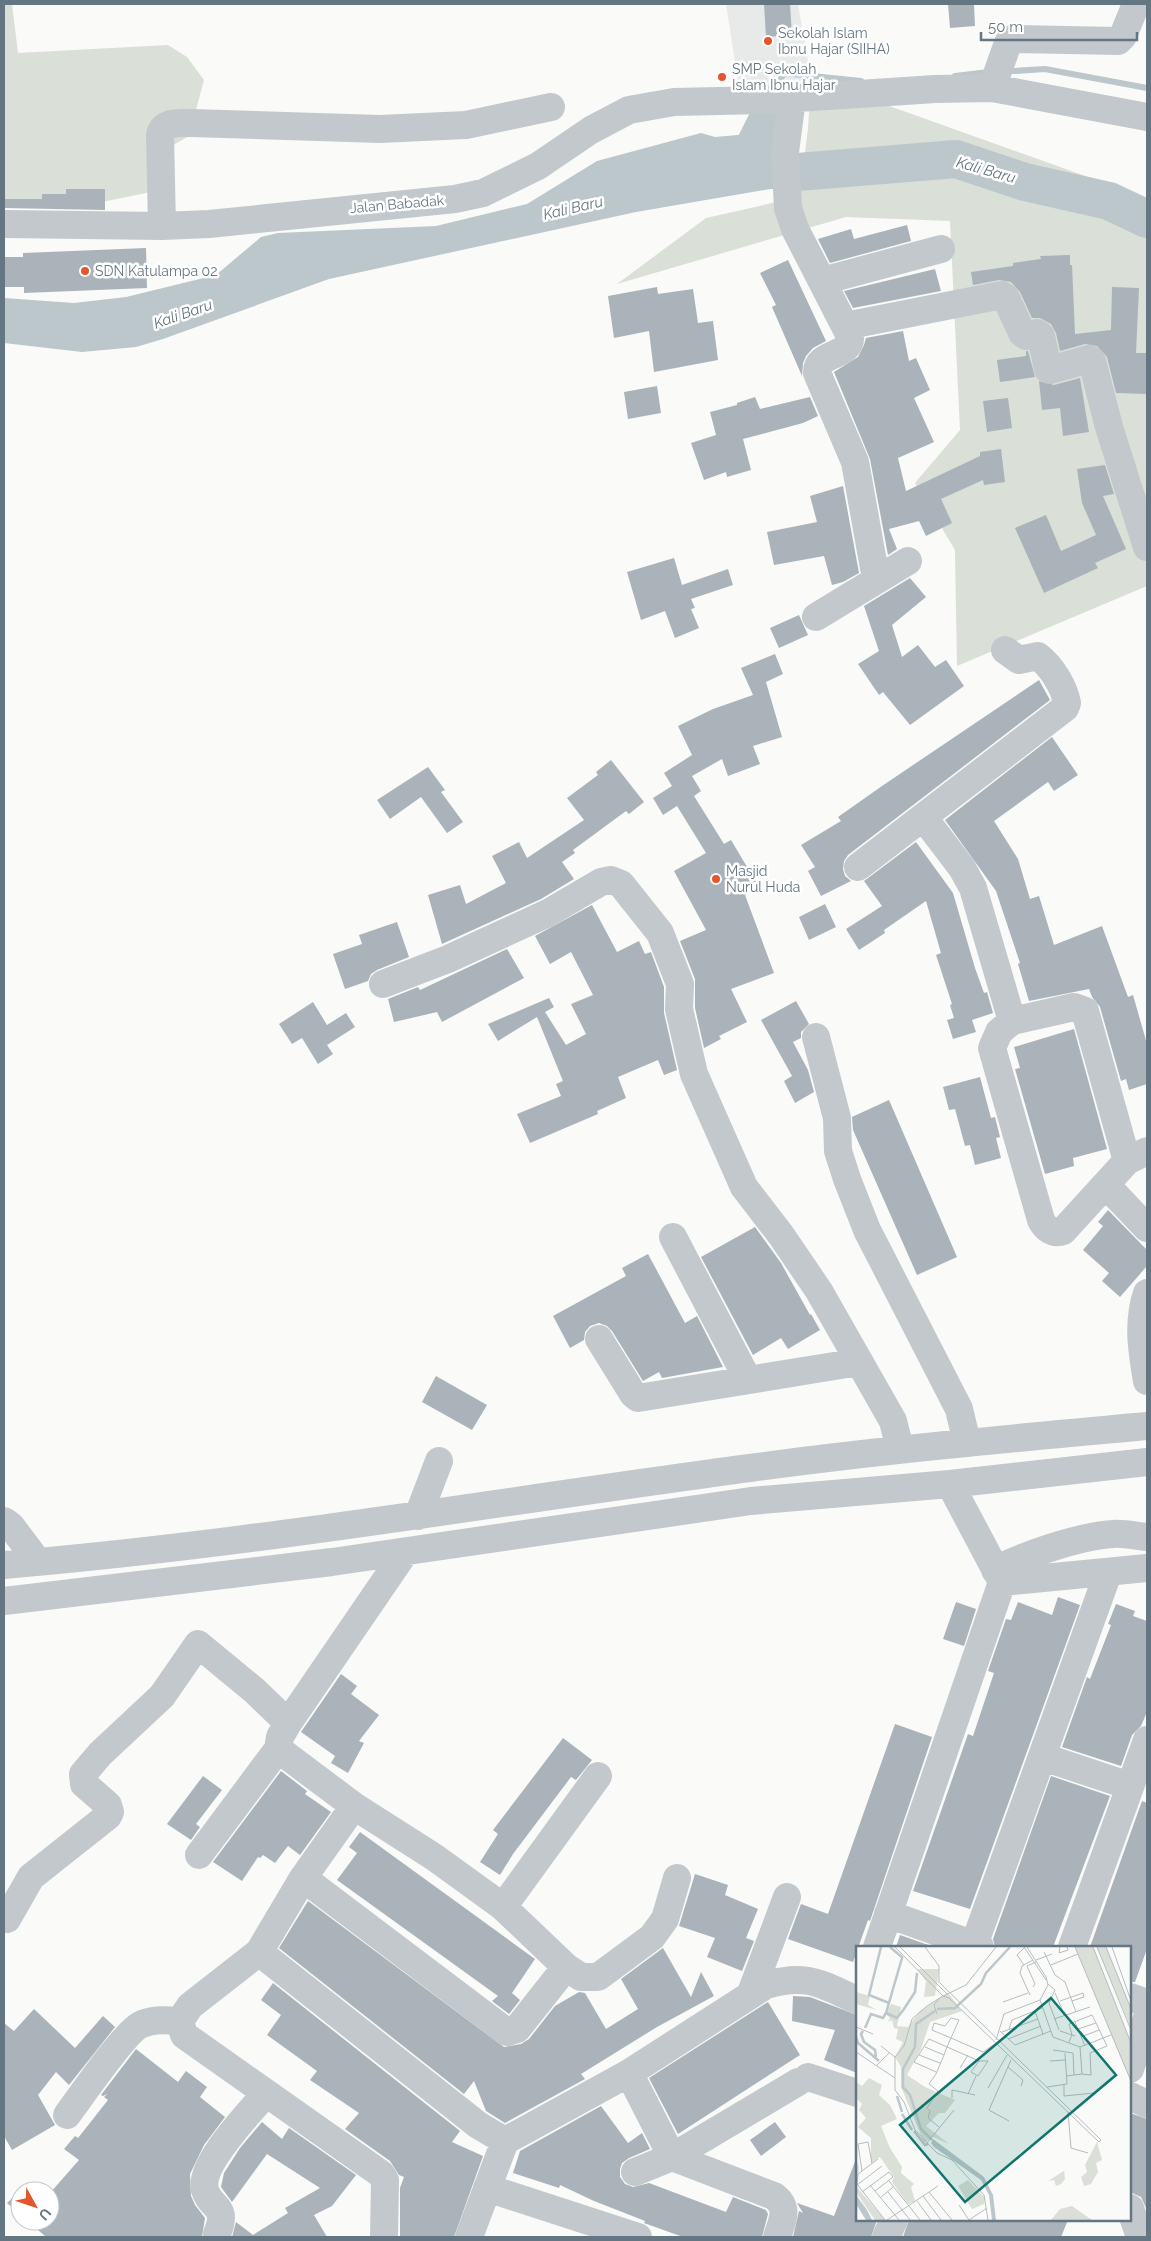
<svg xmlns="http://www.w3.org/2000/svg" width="1151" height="2241" font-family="Raleway,sans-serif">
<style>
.built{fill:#e8e9e9}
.green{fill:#dadfd7}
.water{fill:#bbc7cb}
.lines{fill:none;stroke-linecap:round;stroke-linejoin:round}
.stream{stroke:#bbc7cb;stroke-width:6}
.river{stroke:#bbc7cb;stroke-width:38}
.building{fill:#aab3b9}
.minor{stroke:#c3c8cc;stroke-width:28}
.poi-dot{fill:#e4572e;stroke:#fff;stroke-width:2}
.labels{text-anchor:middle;stroke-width:5;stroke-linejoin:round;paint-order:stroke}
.poi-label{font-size:14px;fill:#657683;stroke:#fff;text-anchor:start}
.street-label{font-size:14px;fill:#657683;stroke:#fff}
.water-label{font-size:15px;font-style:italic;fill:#60757c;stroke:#fff}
.inset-river{fill:none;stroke:#bbc7cb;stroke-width:2.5}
.inset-road{fill:none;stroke:#b5bdc2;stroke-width:1}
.view{fill:#0f766e;fill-opacity:0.15;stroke:#0f766e;stroke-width:2.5}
.inset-edge{fill:none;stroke:#657683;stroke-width:2.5}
</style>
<rect width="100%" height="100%" fill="#fafaf8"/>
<path class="built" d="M726,4h72l13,74 -71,16z"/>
<path class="green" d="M4,4h8l6,49 150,-8 19,12 17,23 -15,56 -19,11 -9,43 -69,14 -88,-5z
M811,78l336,120v388l-190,80 -2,-116 -40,-67 45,-53 -10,-209 -104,-4 -229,67 89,-66 93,-21 9,-68z"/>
<path class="water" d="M701,133l14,4 45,-4 20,19 2,35 -146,25 -307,67 -166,60 -27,8 -54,5 -78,-9v-45l70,5 52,-6 90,-22 45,-38 17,-4 158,-7 91,-22 70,-43z"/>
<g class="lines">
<path class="stream" d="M1014,71l31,-2 102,19
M955,76l34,-4
M777,92l6,-19 78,8"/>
<path class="river" d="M744,167l25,-50
M748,168l50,4 158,-13 69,23 84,19 38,18"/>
</g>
<path class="building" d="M764,4h26l2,31 -26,2z
M948,4h26l1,22 -25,2z
M66,189h39v21l-101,-2v-9h38v-5h24z
M907,225l4,16 -81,22 -12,-24 33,-10 3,10z
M146,248l1,40 -123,5v-6h-20v-30h19v-4z
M1070,255v10h2l3,69 36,-4 1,-43 27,1 -3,65h11v41l-31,-1 -9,-36 -10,-11 -12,-2 -25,7 -4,-18 -5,-9 -11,-6h-8l-12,-26 -9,-10 -12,-2 -26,5 -2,-13 42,-6v-3l28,-4 -1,-3z
M788,260l38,81 -13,7 -7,8 -3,7 -1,13 -30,-69 4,-2 -16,-32z
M935,269l6,22 -88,17 -9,-17z
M657,287l1,7 35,-5 5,34 15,-2 5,39 -64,12 -5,-41 -35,7 -6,-42z
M903,331l6,30 7,-3 14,32 -16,8 20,44 -36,16 8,33 74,-35v-4l21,-3 4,33 -21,3 -1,-5 -42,19 11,24 -26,13 -7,-15 -30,8 8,20 -9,6 -18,-96 -36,-87 24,-15 6,-12 2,-7z
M1026,351h2l7,26 -35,5 -3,-22 29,-4z
M1080,378l9,54 -26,4 -3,-28 -18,2 -3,-29 15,4z
M657,386l4,27 -33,6 -4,-27z
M755,397l5,12 50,-12 8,19 -15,7 -60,16 8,31 -24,7 -1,-5 -22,8 -13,-37 25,-8 -6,-23 27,-7v-2z
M1008,398l4,30 -25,4 -4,-31z
M1105,465l9,29 -11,2 23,53 -31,14 3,5 -54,25 -29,-65 31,-13 15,36 35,-16 -14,-32 -5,-34z
M843,486l16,87 -16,9 -11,3 -8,-29 -50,9 -7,-33 50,-10 -7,-26z
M674,558l8,27 46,-16 5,16 -42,14 4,9 -4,1 8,19 -24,10 -10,-27 -24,9 -14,-48z
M910,578l16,19 -34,28 10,32 16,-12 17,22 11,-7 18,26 -54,39 -27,-33 -4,3 -21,-31 21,-13 -15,-45z
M799,615l9,20 -29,13 -9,-20z
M775,654l8,20 -17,8 16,55 -29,9 7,18 -32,12 -6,-17 -30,17 9,15 -7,5 30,48 7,-4 28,47 -14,8 29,78 -43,16 16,33 -28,14 2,3 -17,9 -9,-40v-29l-15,-38 26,-11 -32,-59 32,-18 -29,-47 -14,9 -10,-17 19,-12 -8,-13 28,-18 -14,-29 35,-17 40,-14 -12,-27z
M1039,680l11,20 -202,155 -4,6 -1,8 2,7 6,5 -30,15 -13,-25 7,-4 -14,-22 40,-24 -3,-4 44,-31z
M1052,737l26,38 -24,16 -6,-9 -54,39 24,38 12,40 9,-3 15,49 48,-19 26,71 5,-2 14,49v40l-18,6 -3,-11 -5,2 -21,-74 -8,-10 -3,-8 -60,12 -11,-37 2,-1 -24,-72 -51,-71z
M611,760l33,42 -15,12 -3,-3 -53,39 2,3 -13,9 12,17 -33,20 -99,45 -14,-49 32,-10 6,19 40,-21 -14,-27 27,-14 8,16 57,-38 -17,-22 31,-23 -2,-3z
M428,767l17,23 -4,2 22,30 -16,11 -26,-36 -31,22 -13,-19z
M916,842l37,51 22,75 9,25 3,-1 6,21 -21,7 4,12 -23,7 -6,-19 7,-2 -4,-13 2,-1 -16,-49 5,-2 -15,-52 -42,29 1,3 -26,17 -13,-21 36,-23 -18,-25z
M825,904l11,23 -27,13 -10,-23z
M592,905l25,47 22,-11 6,13 6,-2 13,35v26l13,57 -13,5 -6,-15 -40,17 8,21 -29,13 1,3 -68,29 -13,-29 44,-18 -5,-12 7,-3 -26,-64 -39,24 -10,-17 61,-26 5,9 -9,5 21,33 20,-11 -15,-30 22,-9 -22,-43 -21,12 -15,-28z
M397,922l12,35 -32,13 -6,4 -3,7 -23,8 -12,-35 29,-10 -3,-9z
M507,949l17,29 -82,44 -5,-10 -43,10 -6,-23 30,-12 2,3z
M796,1001l13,23 -8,8v6l-8,4 15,28 6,22 -19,11 -11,-22 8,-5 -31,-56z
M313,1002l14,23 19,-12 9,14 -28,18 6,9 -15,10 -16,-26 -10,6 -13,-20z
M1074,1029l33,120 -34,9 1,8 -29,8 -30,-105 5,-1 -6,-21z
M980,1077l11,41 4,-1 5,20 -4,1 5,20 -26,7 -5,-20 -5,1 -10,-37 -6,1 -6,-23z
M889,1100l68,157 -40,18 -64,-145 -1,-13z
M1108,1210l39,40v16l-27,31 -18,-16 7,-8 -26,-23 20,-24 -5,-4z
M755,1227l26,36 29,52 1,-1 9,16 -32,19 -7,-11 -28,17 -52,-98z
M648,1254l37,69 12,-7 26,51 -61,11 -3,-6 -16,9 -31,-50 -5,-5 -8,-3 -9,3 -5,6 -1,8 -14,8 -17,-32 73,-40 -4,-8z
M436,1376l51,29 -15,25 -50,-28z
M1058,1597l22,8 -110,304 -57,-18 55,-157 5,2 21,-63 -6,-2 18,-52 5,1 7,-18 34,13z
M956,1602l20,7 -12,37 -21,-7z
M1116,1604l19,7 -2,5 14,5v91l-6,14 -9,9 -11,31 -59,-19 25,-70 3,2 21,-54 -3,-1z
M341,1674l16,12 -6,8 28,21 -20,26 5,2 -16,30 -17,-10 4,-7 -34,-24z
M895,1724l37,13 -62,184 -2,-1 -15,42 -65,-23 13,-35 27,10z
M563,1738l29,22 -16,20 -5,-3 -58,77 -13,21 -20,-13 18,-28 -5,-4z
M281,1771l26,20 -2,3 26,18 -31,43 -12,-9 -13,17 -12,-8 -3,3 -2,-1 -16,24 -29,-19z
M203,1776l19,14 -26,34 4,3 -9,13 -24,-16z
M1051,1776l59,20 -57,151h-58l-2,-8z
M1142,1801l5,2v146l-12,33h-5v-35h-40z
M360,1832l175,127 -23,34 8,7 -11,14 -17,-13 6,-5 -161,-116 20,-27 -8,-6z
M695,1874l33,11 -3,10 33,14 -12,29 8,3 -12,30 -35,-14 8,-19 -36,-12z
M308,1901l196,146 17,-3 8,-5 26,-33 24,-14 6,1 21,36 32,-20 -17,-30 42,-31 28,49 10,-25 13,24 -57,31 -76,47 4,5 -80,44 -19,-12 -12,-30 -10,13 -185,-146z
M900,1935l34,12h-38z
M273,1983l187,148 -8,11 31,14 -29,81h-54v-49l4,-11 -5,-2 -9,-14 -45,-32 14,-16 -49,-33 7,-9 -50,-36 14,-20 -20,-15z
M793,1996l17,1 47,18v58l-33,-13 11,-30 -43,-9z
M768,2002l32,53 -122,79 -29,-56z
M34,2009l41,39 28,-32 12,11 -46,58 -13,-13 -18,23 17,30 -43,25 -8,-14v-113l10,8z
M136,2049l42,33 8,-11 21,16 -7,10 25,20 -21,28 -14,29 1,22 4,9 10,13 -3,19h-156l-18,-16h22v-28l29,-33 -15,-11 11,-13 3,2 30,-38 -4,-3 3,-3 -4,2 -2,-1z
M601,2106l27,37 14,-10 8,16 -21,9 -7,5 -2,6v8l5,7 8,3 16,-4 77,29 7,-15 33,13 2,4 -6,23h-79l-39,-14 1,-2 -51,-20 -34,-16 -1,3 -46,-15 7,-22z
M1130,2113l17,6v91l-6,-13 -11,-5z
M262,2122l20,17 7,-11 67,47 -24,31 -18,9 13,22h-95l4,-15 17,13 35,-22 -3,-5 35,-20 -53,-34 -35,48 -11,-15 3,-14 16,-25z
M775,2122l11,15 -25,19 -11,-16z
M856,2159l1,61h20l-6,17h-78l6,-26 4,2 -6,-10 37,13z
M25,2186l4,5h-9v23l-13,-11z
M909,2220h159l-7,17h-158z"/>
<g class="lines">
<path class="minor" d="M992,88l16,-45 4,-4 106,2 5,-5 13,-32
M792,99l-7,53 3,56 7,21 55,107c2,22 -34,15 -33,37l38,89 21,117
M4,224l158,2 47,-2 246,-25 28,-6 55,-27 53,-36 38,-20 45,-8 93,-2 168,-11 57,-1 155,29
M162,226l-2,-91c3,-14 19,-12 31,-12l189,6 86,-4 85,-18
M822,281l119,-32
M845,326l157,-31 4,3 16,35 4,3 11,-3 4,3 7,33 2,1 39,-11 3,2 17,66 38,120
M816,617l92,-56
M924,818l38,50 11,20 39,133
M858,867l207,-159 2,-5c-3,-17 -16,-37 -29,-47l-19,4 -14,-10
M383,984l65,-25 100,-46 53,-31 10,-2 10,4 39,49 20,51 -1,25 15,65 50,113 37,48 38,56 74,130 7,28
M816,1037l21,81 1,33 9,28 20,51 92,179 8,34
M1127,1161l-42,-150 -11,-4 -62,14 -13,11 -7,16 49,172c4,8 12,15 22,11l64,-70 20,-10
M1106,1185l41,43
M673,1237l75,143
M1147,1293c-10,29 -5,59 0,88
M599,1339l34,55 5,4 221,-36
M950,1484l52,98
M418,1516l21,-55
M4,1521l7,5 27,36
M405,1552l-117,171 -8,14 -2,12 76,57 80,51 69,50 63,60 15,10h17l54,-40 13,-18 12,-41
M4,1565c250,-21 497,-64 746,-97 132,-18 265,-30 397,-42
M995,1570c29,-15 85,-34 118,-36 11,-1 23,2 34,3
M4,1601l328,-39 419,-61 199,-17 197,-22
M1043,1757l87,29
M354,1806l-51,72 -44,74 219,173 27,16
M199,1855l79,-106
M303,1878l204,154 10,-3 49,-62
M503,1907l95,-131
M888,1914l92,33
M7,1919l24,-42 77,-61 2,-4 -2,-7 -24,-21 -1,-10 17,-20 62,-58 36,-52 57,47 33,32
M974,1945l134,-372
M877,1947l125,-365 145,-14
M1072,1947l75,-207
M259,1952l-69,54 -10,15 4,14 197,139 4,6 -1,57
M751,1993l36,-96
M1130,1997l17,6
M1130,2069l17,-51
M629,2073l43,84 102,39c16,12 8,25 3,41
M808,2077l49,16
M1130,2096l17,8
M67,2115c13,-17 59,-85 75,-91 12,-5 25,-4 38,-3
M635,2172l37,-15 126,-75
M487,2188l151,49
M1130,2208l10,29
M217,2234c12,-30 -6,-24 -12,-44 -7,-26 46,-78 61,-97
M469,2237l36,-96 124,-68 137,-88c42,-12 54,-1 91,15
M886,2237l8,-17"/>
</g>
<g class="poi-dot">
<circle cx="768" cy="41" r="5"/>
<circle cx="722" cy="77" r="5"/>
<circle cx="85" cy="271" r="5"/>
<circle cx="716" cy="879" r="5"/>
</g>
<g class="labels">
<g class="poi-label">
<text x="778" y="38">Sekolah Islam<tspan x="778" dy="16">Ibnu Hajar (SIIHA)</tspan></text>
<text x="732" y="74">SMP Sekolah<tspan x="732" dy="16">Islam Ibnu Hajar</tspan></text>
<text x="95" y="276">SDN Katulampa 02</text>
<text x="726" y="876">Masjid<tspan x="726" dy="16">Nurul Huda</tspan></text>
</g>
<g class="street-label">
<text transform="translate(397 204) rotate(-5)" y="5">Jalan Babadak</text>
</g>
<g class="water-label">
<text transform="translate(986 170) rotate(16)" y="5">Kali Baru</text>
<text transform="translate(573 208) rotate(-13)" y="5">Kali Baru</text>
<text transform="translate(183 314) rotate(-19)" y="5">Kali Baru</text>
</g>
</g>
<g transform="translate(856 1946)">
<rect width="275" height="275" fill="#fafaf8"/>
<path d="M219,1h18l38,96v39zM241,1h9l25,62v19zM61,23h22l-4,27 -11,1 2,-16zM0,46l14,4 -2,9 9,5 -21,-6zM92,47l14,18 -32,11 -9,27 -14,26 18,12 30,13 -10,13h-6l-13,13 23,18 -16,-7 -9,6 -23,-56v-20l-6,-10 8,-15 -7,-3 2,-10 -4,-1 -2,-8 -4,2 2,-4 -4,-4 5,-10 10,3 -4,19 11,1 12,-16zM13,132l13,7 -3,10 11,10 7,14 -16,7 9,22 12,19 -1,6 13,11 -3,3 4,14 -7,3 -16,-22 2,-5 -14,-20 -9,6v-25l-13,-11 8,-9 -7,-8 3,-6 -6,-6v-16l6,4zM241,196l5,18 -6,3 2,9 -7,12 -7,2 -3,-9 6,-5 -2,-7zM0,213l3,8 -3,19 29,34h-10l-19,-28zM208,225l1,8 -4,5 -5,2 -2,-6 -6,1zM112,234l17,18 -1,6 -12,5 -14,-23zM216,260l20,14h-41l9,-11z" fill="#dadfd7"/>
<path d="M77,193l51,38 9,18 3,25h-4l-3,-25 -8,-15 -47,-33 -3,-4zM0,249l11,15 5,10h-6l-10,-16z" fill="#bbc7cb"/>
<path class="inset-river" d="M25,1l-12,48 20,8M34,1l13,11M81,63l18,-1 26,-24 5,-11 24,-26M30,67l11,5 7,-9 11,-17 2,-19M9,82l6,-14 12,4 3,-5 16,-55M7,85l-2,3 3,8 11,8 1,7M0,91l2,6 21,18M41,150l5,16M46,168l10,16M58,185l11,14 3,-1M76,194l-11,-11 -11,-34 -7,-8v-18l12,-22 1,-23 19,-13"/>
<path class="inset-road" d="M39,1l48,49 23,-11 30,-38M44,1l47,47M69,1l14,19v17M168,1l22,33M171,1l19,30 2,8 -8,15 13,37 27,10 31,-12M204,1l-1,6 9,-3 -1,-3M219,1l56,134M237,1l38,96M241,1l34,83M250,1l25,62M256,1l18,51M188,6l11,23 10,7 11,30M180,14l16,-6M168,19l-7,-10 8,-8M195,19l27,-11M84,37l161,157 -2,2 -150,-144 -6,-2 -16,10 -15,13 -8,27 -9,11v33l9,12 11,28 22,23 15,7 32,35 4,25M192,38l7,6 -6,13 10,27M177,41l2,-3 -8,-18 9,-4M199,47l10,23M174,49l-10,-22 2,-7 11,-6M204,55l23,-8 1,4 -12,4M147,56l25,-9M179,65l8,23M81,68l-3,-9 6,-7M198,73l36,-12M219,76l10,24M0,81l17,7M153,83l3,-9 30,-12M222,83l18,-6 11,23 -17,7 1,22 -9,-1M144,85l15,14 36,-14M204,85l15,5M146,86l36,-13M225,91l18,-7M152,93l33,-13M140,94l8,-26 36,-14M213,96l3,-7 -3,-11 23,-9 4,8M25,100l14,11M69,101l19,8M197,104l20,3 1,22M0,106l39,26M63,109l21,8M194,115l15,-1M21,119l12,-12M152,121l15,13 -2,6M104,122l8,-13M80,126l-22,-10 15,-23 50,22h9l-10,15 -7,-4 8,-11M210,130l16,-2 -2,-27M208,139v11l30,-3M191,141l20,-3 -2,-31M132,142l19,-33M112,148l8,-18M96,152v-8l23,5M212,166l3,36 17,5M153,175l-20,-11 22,-50M83,181l-11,-9 2,-7 -3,-3 11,-17 -9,-7 7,-10 8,-19 3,-8 12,-27 -8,-2 -6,8 -11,-3 -2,7 19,8 32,14 12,-8M71,197l27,-33M22,213l-20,15 -1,10 28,36M6,225l-4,-27 10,-2 4,21M33,235l31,39M1,239l25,-19M14,239l29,35M6,246l27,-20 4,5 -18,14M32,246l22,28M73,246l23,28M67,250l18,24M24,252l13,-11M61,255l14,19M103,259l10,15M31,274l51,-34M113,274l18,-12"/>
<path class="view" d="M195,52l65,77 -151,127 -65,-77z"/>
<rect width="275" height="275" class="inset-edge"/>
</g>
<rect width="1151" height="2241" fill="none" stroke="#657683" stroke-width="10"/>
<g transform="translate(35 2206) rotate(130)"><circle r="24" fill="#ffffff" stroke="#c1c8cd"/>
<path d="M0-4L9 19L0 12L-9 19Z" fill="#e4572e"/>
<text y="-8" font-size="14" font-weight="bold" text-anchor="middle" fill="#657683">U</text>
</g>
<path d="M981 32v8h156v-8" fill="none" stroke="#657683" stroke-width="2.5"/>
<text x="988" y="32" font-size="15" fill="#657683" stroke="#ffffff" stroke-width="4" paint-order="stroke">50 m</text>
</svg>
